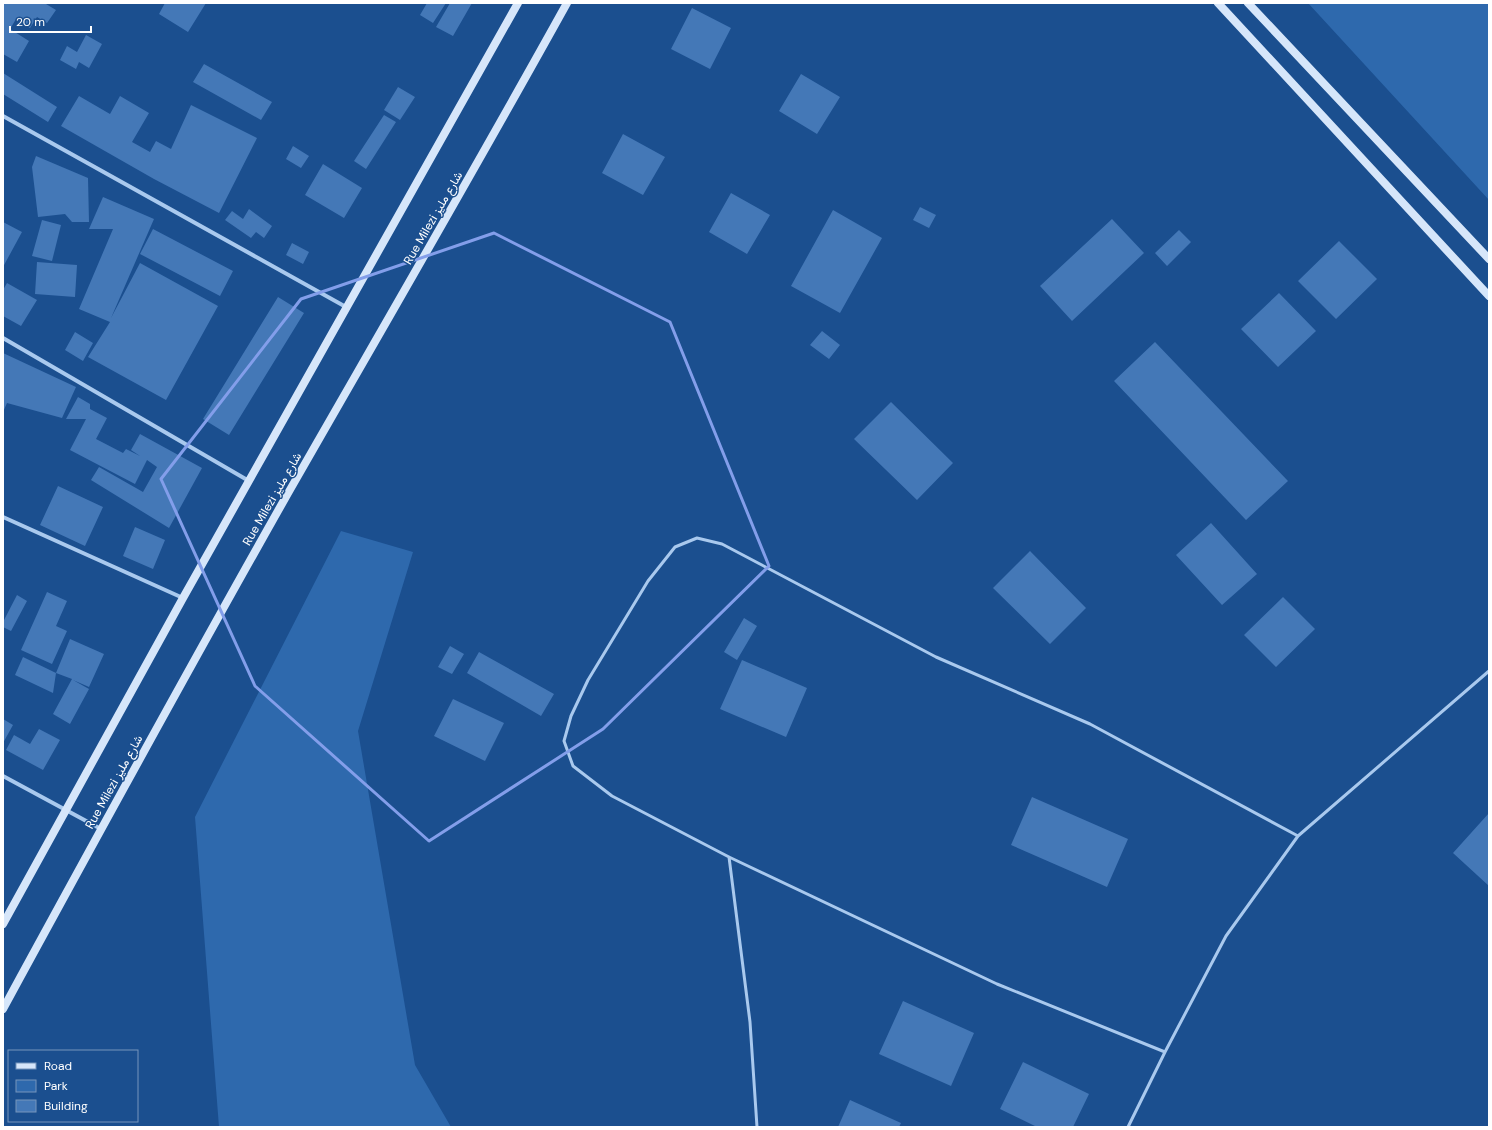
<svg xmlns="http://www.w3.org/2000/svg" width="1492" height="1130" font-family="'DM Sans',Vazirmatn,sans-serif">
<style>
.green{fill:#2e69ad}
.building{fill:#4478b7}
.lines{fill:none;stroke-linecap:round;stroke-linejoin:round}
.lane{stroke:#a9c9ee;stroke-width:3}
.street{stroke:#a9c9ee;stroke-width:4}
.secondary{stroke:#d6e6fa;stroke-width:8}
.marked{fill:none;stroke:#839eea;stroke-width:3;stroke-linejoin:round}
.labels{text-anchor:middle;stroke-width:3;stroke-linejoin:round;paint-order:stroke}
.street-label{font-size:12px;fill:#fff;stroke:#1b4f8f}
</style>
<rect width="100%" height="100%" fill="#1b4f8f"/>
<path class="green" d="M1308,3h181v197z
M341,531l72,21 -55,179 57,334 36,62h-232l-24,-310z"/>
<path class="building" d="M3,3h44l-1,1 10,6 -9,13 -10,-6 -7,11 -14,-9 -6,10 19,12 -12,21 -14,-8z
M165,3h41l-18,29 -29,-18z
M427,3h19l-13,20 -13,-8z
M450,3h22l-19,33 -17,-9z
M692,8l39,20 -21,41 -39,-20z
M86,35l16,9 -13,24 -10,-6 -3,7 -16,-9 7,-14 10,6z
M204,64l68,38 -11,18 -68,-38z
M3,73l54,34 -9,15 -45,-28z
M801,74l39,23 -23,37 -38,-23z
M398,87l17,10 -15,23 -16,-10z
M79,96l31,18 10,-18 29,17 -17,29 18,10 6,-11 15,8 20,-44 66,33 -38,75 -65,-34 -93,-53z
M384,115l12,7 -30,47 -12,-8z
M623,134l42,23 -22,38 -41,-22z
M293,146l16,10 -8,12 -15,-9z
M36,156l52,22 1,44h-17l-7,-8 -27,3 -6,-50z
M323,164l39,24 -18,30 -39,-23z
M731,193l39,22 -23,39 -38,-22z
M103,197l51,22 -43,99 29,-55 78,43 -52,94 -78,-43 22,-35 -31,-13 34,-80h-24z
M920,207l16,8 -7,13 -16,-8z
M249,209l23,17 -8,12 -8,-6 -5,6 -26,-18 7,-9 11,8z
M833,210l49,28 -42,75 -49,-27z
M1112,219l32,34 -72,68 -32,-35z
M42,220l19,5 -9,36 -20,-5z
M3,222l19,10 -19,35z
M153,229l80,42 -13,25 -80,-42z
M1179,230l12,12 -24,24 -12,-13z
M1339,241l38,38 -41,40 -38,-38z
M292,243l17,9 -6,12 -17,-9z
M37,262l40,3 -2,32 -40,-3z
M7,283l30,17 -16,26 -18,-10v-26z
M1279,293l37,38 -38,36 -37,-38z
M278,297l26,16 -75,122 -26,-16z
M822,331l18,14 -11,14 -19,-14z
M75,332l18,11 -10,18 -18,-11z
M1155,342l133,139 -42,39 -132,-139z
M3,353l73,34 -14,31 -55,-15 -4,9z
M78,397l12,7v5l17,9 -11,21 27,14 3,-4 14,7 -9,-6 9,-16 62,34 -33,60 -78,-48 8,-13 44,25 14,-25 -10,-7 -12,24 -65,-34 16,-31h-20z
M891,402l62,61 -36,37 -63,-61z
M58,486l45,21 -18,39 -45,-21z
M1211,523l46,51 -35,31 -46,-50z
M135,527l30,13 -12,29 -30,-13z
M1030,551l56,57 -36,36 -57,-56z
M47,592l20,9 -11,25 11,5 -15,33 -31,-14z
M17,595l10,6 -16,30 -8,-4v-5z
M1283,597l32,32 -39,38 -32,-32z
M744,618l13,8 -20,34 -13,-8z
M70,639l34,15 -15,33 -16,-7 16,9 -19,35 -17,-10 19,-35 -16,-6z
M450,646l14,8 -12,20 -14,-7z
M479,652l75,42 -13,22 -74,-43z
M23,657l33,16 -3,20 -38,-18z
M742,660l65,28 -21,49 -66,-28z
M453,699l51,24 -19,38 -51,-25z
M3,719l10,6 -10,18z
M39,729l21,11 -17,30 -37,-20 8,-15 16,9z
M1032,797l96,42 -21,48 -96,-42z
M1489,813v73l-36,-33z
M903,1001l71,32 -23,53 -72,-32z
M1023,1062l66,32 -16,33h-36l-37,-18z
M850,1100l51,23 -2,4h-61z"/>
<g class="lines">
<path class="lane" d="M729,857l21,165 7,105
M1165,1052l-168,-68 -268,-127 -117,-61 -39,-30 -9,-25 7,-25 17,-36 60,-99 27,-34 22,-9 25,6 214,113 154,67 208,112
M1128,1127l37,-75 61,-116 72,-100 191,-165"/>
<path class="street" d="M3,116l343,191
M3,338l246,143
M3,517l180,81
M3,776l98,53"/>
<path class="secondary" d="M1218,3l271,293
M1248,3l241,256
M3,924l180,-326 335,-595
M3,1009c92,-169 185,-339 280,-507 95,-166 191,-331 284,-499"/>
</g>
<path class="marked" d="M494,233l176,89 99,244 -166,163 -174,112 -174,-155 -94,-207 140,-180z"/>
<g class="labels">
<g class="street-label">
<text transform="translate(433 218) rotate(-60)" y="4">Rue Milezi شارع مليز</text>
<text transform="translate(272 499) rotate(-60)" y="4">Rue Milezi شارع مليز</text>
<text transform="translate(114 782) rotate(-61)" y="4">Rue Milezi شارع مليز</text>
</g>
</g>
<rect width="1492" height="1130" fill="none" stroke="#ffffff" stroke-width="8"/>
<rect x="8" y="1050" width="130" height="72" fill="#1b4f8f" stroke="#7695bc"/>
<rect x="16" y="1063" width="20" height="6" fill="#d6e6fa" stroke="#7695bc"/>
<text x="44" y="1070" font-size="12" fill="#ffffff">Road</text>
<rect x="16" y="1080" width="20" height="12" fill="#2e69ad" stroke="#7695bc"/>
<text x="44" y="1090" font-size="12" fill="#ffffff">Park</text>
<rect x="16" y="1100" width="20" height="12" fill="#4478b7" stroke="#7695bc"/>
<text x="44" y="1110" font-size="12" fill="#ffffff">Building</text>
<path d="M10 26v6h81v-6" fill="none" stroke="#ffffff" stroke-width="2"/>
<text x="16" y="26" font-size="12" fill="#ffffff" stroke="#1b4f8f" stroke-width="3" paint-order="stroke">20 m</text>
</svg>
